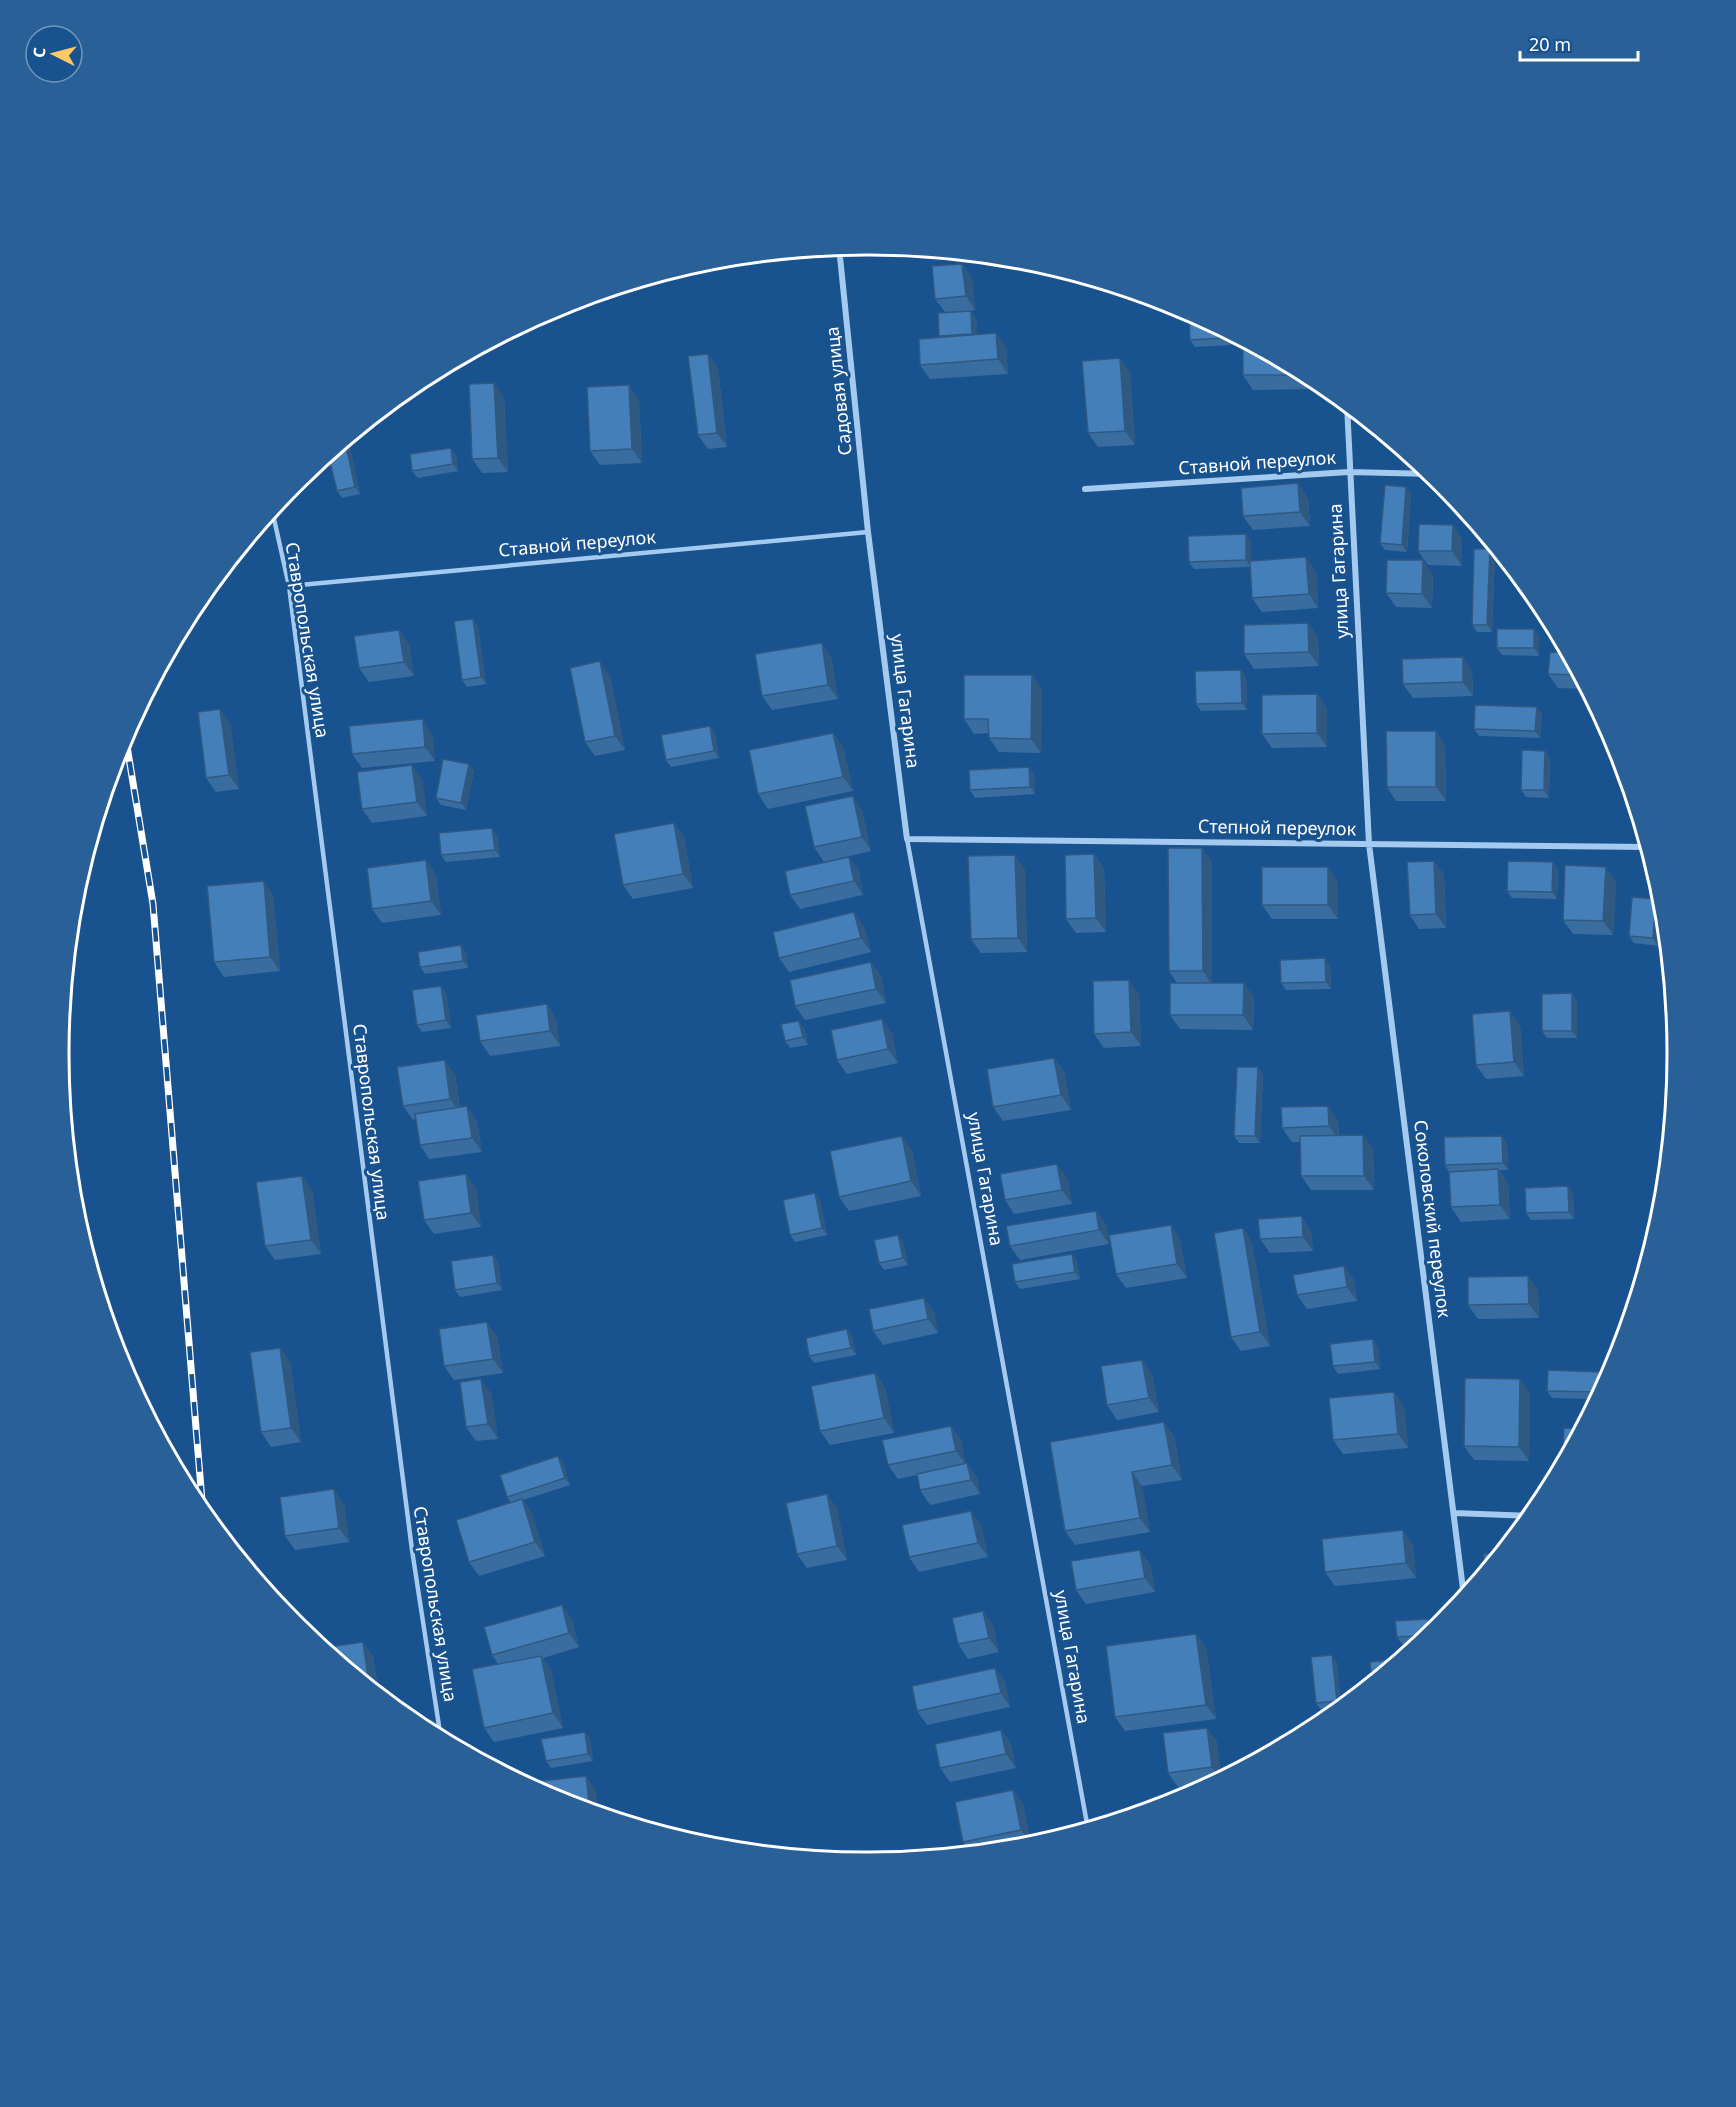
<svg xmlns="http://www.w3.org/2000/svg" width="1736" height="2107" font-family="'Noto Sans',sans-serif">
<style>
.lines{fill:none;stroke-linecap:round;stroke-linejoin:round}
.service{stroke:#a5caef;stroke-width:4.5}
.minor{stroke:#a5caef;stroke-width:6}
.rail-casing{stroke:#fff;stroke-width:7}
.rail{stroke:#18528f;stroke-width:4.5;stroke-dasharray:14;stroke-linecap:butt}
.wall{fill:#3a6d9f}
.shaded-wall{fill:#305982}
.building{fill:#447fb9;stroke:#305982;stroke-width:1.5}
.labels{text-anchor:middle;stroke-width:6;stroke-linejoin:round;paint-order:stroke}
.street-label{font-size:18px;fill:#fff;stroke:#18528f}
.rim{fill:none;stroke:#fff;stroke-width:3}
</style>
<rect width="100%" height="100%" fill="#18528f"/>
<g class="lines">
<path class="service" d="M272,510l17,76 123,964 29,189
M289,586l579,-54
M907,839l181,990"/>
<path class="minor" d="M839,247l29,285 39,307 740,8
M1347,405l22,439 95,753
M1085,489l264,-17 83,2
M1454,1513l76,3"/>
<g class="rail-casing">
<path id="rail" d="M125,734l28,170 50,609"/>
</g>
<use href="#rail" class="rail"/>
</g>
<path class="wall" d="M962,264l10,14 3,32 -4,1 5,7 1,16 29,13 2,27 -78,5 -10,-14 20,-28 -1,-1 6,-24 -10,-13z
M1231,334v11l-36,2 -5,-7z
M1243,340l68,37v12l-58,1 -10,-15z
M718,368l9,79 -19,2 -10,-14z
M1130,372l5,73 -37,2 -10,-14z
M504,397l4,75 -26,1 -10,-14z
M639,399l3,64 -42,2 -10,-14z
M348,438l12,56 -18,4 -5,-7z
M451,448l5,7 2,16 -40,7 -6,-7z
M1406,487l5,7 -4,58 -22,-2 -5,-7z
M1308,498l2,28 -57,4 -10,-14z
M1246,534l5,7v20l65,10 2,37 -56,4 -10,-14 -2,-31 -56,2 -5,-7z
M1462,539v27l-34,-1 -10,-14z
M1490,549l5,7 -3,76h-15l-5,-7z
M1433,574l-1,34 -36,-1 -10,-14z
M1308,623l10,14 1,29 -65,3 -10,-15z
M478,626l8,58 -19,3 -5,-7z
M1534,629l5,7v20l-37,-1 -5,-7z
M399,630l10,14 5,32 -45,6 -10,-14z
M1567,653l20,36 -29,-1 -10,-14z
M831,657l7,42 -66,11 -10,-14z
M1472,671l1,25 -60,2 -10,-14z
M1032,675l10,14 -1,64 -42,-1 -10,-14v-5l-15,1 -10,-15z
M610,676l15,74 -30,6 -10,-14z
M1246,677l1,33 -46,1 -5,-7z
M1317,694l10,14v39l-55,1 -10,-14z
M1537,707l5,7 -2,24 -61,-2 -5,-7z
M230,723l9,66 -23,3 -10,-14z
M710,726l5,7 4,25 -48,9 -5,-7z
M833,733l10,14 10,44 -85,18 -10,-15z
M432,734l3,27 -73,7 -10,-14z
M1445,745l1,56h-50l-9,-14z
M1545,751l5,7 -1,40 -23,-1 -5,-7z
M469,764l5,7 -8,39 -25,-5 -5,-7z
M1029,767l5,7 1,20 -60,4 -5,-8z
M1625,774l10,34 -2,-1 -9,-14z
M422,779l5,37 -55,7 -10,-14z
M862,810l9,41 -47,11 -10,-15z
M674,823l10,14 9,51 -60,11 -10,-14z
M497,835l3,22 -54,5 -5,-7z
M1202,848l10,14v121l42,14 -1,33 -73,-1 -10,-14 7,-32 -8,-12z
M1094,854l10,14 2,64 -30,1 -10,-14z
M849,857l10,14 4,24 -63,14 -10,-14z
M426,860l10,15 5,40 -59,8 -10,-14z
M1434,861l10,14 2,53 -27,1 -9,-14z
M1553,862l5,8 -1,29 -45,-1 -5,-7z
M1025,869l2,83 -46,1 -10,-14z
M1616,881l-3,54 -40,-1 -10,-14z
M1338,882v37h-66l-10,-14z
M273,895l7,76 -56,6 -10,-15z
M1662,896l4,43 -6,-10v-14l-2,31 -24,-3 -5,-7 32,-31z
M864,926l7,26 -82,20 -10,-14z
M466,952l2,16 -43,6 -5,-7z
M871,962l10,14 5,27 -81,17 -10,-14z
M1330,965l1,24 -45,1 -5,-7z
M441,986l5,7 5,35 -29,4 -5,-7z
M1572,993l5,8v37h-30l-5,-7z
M1139,994l2,52 -37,2 -10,-14z
M547,1004l9,15 4,27 -70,10 -10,-15z
M1520,1025l4,51 -38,3 -10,-14z
M804,1028l4,17 -18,3 -5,-7z
M892,1033l6,30 -51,11 -10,-14z
M1054,1058l10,14 7,38 -68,11 -10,-14z
M1258,1067l5,7 -3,69h-21l-5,-7z
M455,1074l5,34 17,13 5,31 -53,7 -9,-14 -4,-26 -3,1 -10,-14z
M1338,1120l1,15h24l10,14 1,41h-63l-10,-14 -1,-34h-8l-10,-14z
M1507,1143l1,27h-9l9,13 2,36 -49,3 -10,-15 -2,-35 -4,-7z
M912,1150l9,46 -72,15 -10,-14z
M302,1176l10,14 9,64 -46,6 -10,-14z
M1067,1178l5,26 -58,10 -9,-14z
M1568,1186l5,8 1,25 -43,1 -5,-7z
M476,1188l5,39 -47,7 -10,-14z
M820,1200l7,35 -32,7 -5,-7z
M1096,1211l10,14 3,19 -89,16 -10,-14z
M1171,1225l9,14 7,39 -61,10 -10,-14z
M1243,1228l9,15 18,103 -29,5 -10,-14z
M1311,1231l2,20 -43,2 -10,-14z
M903,1242l5,23 -24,5 -5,-7z
M493,1255l5,7 4,28 -42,7 -5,-7z
M1077,1261l3,18 -60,10 -5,-7z
M1344,1266l10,14 3,21 -50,8 -10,-14z
M1538,1290l1,28 -61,1 -10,-14z
M924,1298l10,14 4,21 -55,12 -10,-14z
M847,1329l5,8 4,18 -42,8 -5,-7z
M497,1336l6,37 -49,7 -10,-14z
M1378,1346l2,23 -42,5 -5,-8z
M280,1348l10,14 11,80 -30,5 -10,-15z
M1142,1360l10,14 7,38 -42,8 -10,-15z
M875,1373l10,14 9,46 -64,12 -10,-14z
M1605,1379l-1,6 -7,14 -45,-1 -5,-7z
M491,1393l7,46 -22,2 -10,-14z
M1530,1393l-1,68 -55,-1 -10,-14z
M1404,1406l4,42 -65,6 -10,-14z
M951,1426l10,14 4,23 12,14 3,17 -50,11 -10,-15 -3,-15 -19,4 -10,-14z
M1174,1436l8,44 -40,6 8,46 -75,13 -10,-14 -15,-89z
M558,1456l5,7 7,22 -47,15 9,13 13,43 -66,20 -10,-14 42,-59 -4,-6z
M344,1504l5,38 -54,8 -10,-14z
M837,1508l10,52 -40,8 -10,-14z
M981,1525l7,32 -69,15 -10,-15z
M1413,1545l3,33 -81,8 -10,-14z
M1150,1564l5,28 -69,12 -10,-14z
M572,1619l7,28 -36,11 8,12 12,58 -69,14 -10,-14 14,-64 -6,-9z
M993,1625l6,27 -31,7 -10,-15z
M1433,1626v6l-14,11 -17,1 -5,-7z
M1196,1634l10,14 10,71 -91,12 -10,-14z
M363,1642l10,14 6,38 -57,-46z
M1337,1662l4,45 -1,1 -19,2 -5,-7z
M995,1668l10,14 5,25 -83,18 -10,-14z
M1207,1728l10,14 4,36 -8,5 -35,4 -10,-14z
M1001,1730l10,14 5,24 -66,14 -10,-14z
M585,1732l5,7 3,22 -42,7 -5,-7z
M1013,1790l10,14 8,40 -30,6 -30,3 -8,-11z"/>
<path class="shaded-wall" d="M962,264l10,14 3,32 -9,-14z
M971,311l5,7 2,23 -6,-7z
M1226,331l5,3v11l-5,-7z
M996,333l10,14 2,27 -10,-15z
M708,354l10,14 9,79 -10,-14z
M1120,358l10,14 5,73 -10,-14z
M1301,372l10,5v12l-10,-14z
M494,383l10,14 4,75 -10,-14z
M629,385l10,14 3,64 -10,-14z
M348,438l12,56 -5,-7 -10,-46z
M451,448l5,7 2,16 -5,-7z
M1298,483l10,15 2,28 -10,-14z
M1406,487l5,7 -4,58 -5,-7z
M1453,525l9,14v27l-10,-15z
M1246,534l5,7v26l-5,-7z
M1490,549l5,7 -3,76 -5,-7z
M1306,557l10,14 2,37 -9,-14z
M1423,560l10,14 -1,34 -10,-14z
M473,619l5,7 8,58 -5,-7z
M1308,623l10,14 1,29 -10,-14z
M1534,629l5,7v20l-5,-8z
M399,630l10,14 5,32 -10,-14z
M822,643l9,14 7,42 -10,-14z
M1463,657l9,14 1,25 -10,-14z
M600,661l10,15 15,74 -10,-14z
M1241,670l5,7 1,33 -5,-7z
M1032,675l10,14 -1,64 -10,-14z
M1317,694l10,14v39l-10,-14z
M1537,707l5,7 -2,24 -5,-7z
M220,709l10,14 9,66 -10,-14z
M423,719l9,15 3,27 -10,-14z
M710,726l5,7 4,25 -5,-7z
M1436,731l9,14 1,56 -10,-14z
M833,733l10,14 10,44 -10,-14z
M1545,751l5,7 -1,40 -5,-8z
M469,764l5,7 -8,39 -5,-7z
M412,765l10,14 5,37 -10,-14z
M1029,767l5,7 1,20 -5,-7z
M853,796l9,14 9,41 -9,-14z
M674,823l10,14 9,51 -10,-14z
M492,828l5,7 3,22 -5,-7z
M1202,848l10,14v123l-9,-14z
M1094,854l10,14 2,64 -10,-14z
M1015,855l10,14 2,83 -9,-14z
M849,857l10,14 4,24 -9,-14z
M426,860l10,15 5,40 -10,-14z
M1434,861l10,14 2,53 -10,-14z
M1553,862l5,8 -1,29 -5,-7z
M1328,867l10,15v37l-10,-14z
M1606,867l10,14 -3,54 -10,-14z
M264,881l9,14 7,76 -10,-14z
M1656,899l5,7 -3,40 -5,-8z
M854,912l10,14 7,26 -10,-14z
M461,945l5,7 2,16 -5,-7z
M1325,958l5,7 1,24 -5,-7z
M871,962l10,14 5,27 -10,-14z
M1129,980l10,14 2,52 -10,-14z
M1244,983l10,14 -1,33 -10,-15z
M441,986l5,7 5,35 -5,-8z
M1572,993l5,8v37l-5,-7z
M547,1004l9,15 4,27 -10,-15z
M1510,1011l10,14 4,51 -10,-14z
M882,1019l10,14 6,30 -10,-14z
M799,1021l5,7 4,17 -5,-8z
M1054,1058l10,14 7,38 -10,-15z
M445,1060l10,14 5,39 -10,-14z
M1258,1067l5,7 -3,69 -5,-7z
M467,1106l10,15 5,31 -10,-14z
M1328,1106l10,14 1,21 -10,-15z
M1363,1135l10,14 1,41 -10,-14z
M902,1136l10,14 9,46 -10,-15z
M1502,1136l5,7 1,27 -5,-7z
M1057,1164l10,14 5,26 -10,-14z
M1498,1169l10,14 2,36 -10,-14z
M466,1174l10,14 5,39 -10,-14z
M302,1176l10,14 9,64 -10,-14z
M1568,1186l5,8 1,25 -5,-7z
M815,1193l5,7 7,35 -5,-7z
M1096,1211l10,14 3,19 -10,-14z
M1302,1216l9,15 2,20 -10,-14z
M1171,1225l9,14 7,39 -10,-14z
M1243,1228l9,15 18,103 -10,-14z
M898,1235l5,7 5,23 -5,-7z
M1072,1254l5,7 3,18 -5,-7z
M493,1255l5,7 4,28 -5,-7z
M1344,1266l10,14 3,21 -10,-14z
M1528,1276l10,14 1,28 -10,-14z
M924,1298l10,14 4,21 -10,-14z
M487,1322l10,14 6,37 -10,-14z
M847,1329l5,8 4,18 -5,-7z
M1373,1339l5,7 2,23 -5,-7z
M280,1348l10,14 11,80 -10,-14z
M1142,1360l10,14 7,38 -10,-14z
M1600,1372l5,7 -1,6 -4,9 -1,-2z
M875,1373l10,14 9,46 -10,-15z
M481,1379l10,14 7,46 -10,-15z
M1520,1379l10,14 -1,68 -10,-14z
M1394,1392l10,14 4,42 -10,-14z
M1164,1422l10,14 8,44 -10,-15z
M951,1426l10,14 5,25 -10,-14z
M558,1456l5,7 7,22 -5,-7z
M967,1463l10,14 3,17 -9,-14z
M1132,1472l10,14 8,46 -10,-14z
M334,1489l10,15 5,38 -10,-14z
M827,1494l10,14 10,52 -10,-14z
M522,1499l10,14 13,43 -10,-14z
M971,1511l10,14 7,32 -10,-14z
M1403,1530l10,15 3,33 -10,-15z
M1140,1550l10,14 5,28 -10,-14z
M562,1605l10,14 7,28 -10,-14z
M983,1611l10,14 6,27 -10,-14z
M1428,1619l5,7v6l-4,3z
M1196,1634l10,14 10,71 -10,-14z
M363,1642l10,14 6,38 -5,-3 -5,-8z
M1332,1655l5,7 4,45 -4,-6z
M541,1656l10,14 12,58 -10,-15z
M995,1668l10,14 5,25 -9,-14z
M1207,1728l10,14 4,36 -1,1 -8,-12z
M1001,1730l10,14 5,24 -10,-14z
M585,1732l5,7 3,22 -5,-7z
M586,1776l10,14 2,24 -8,-3z
M1013,1790l10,14 8,40 -10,-14z"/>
<path class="building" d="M962,264l4,32 -31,3 -3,-33z
M971,311l1,23 -33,2 -1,-23z
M1196,315l30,16v7l-36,2 -1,-24z
M996,333l2,26 -78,6 -1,-26z
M1243,340l58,32v3h-58z
M708,354l9,79 -19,2 -10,-79z
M1120,358l5,73 -37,2 -6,-72z
M494,383l4,75 -26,1 -3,-75z
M629,385l3,64 -42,2 -3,-64z
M345,441l10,46 -18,4 -9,-37z
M451,448l2,16 -41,7 -2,-17z
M1298,483l2,29 -57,4 -2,-28z
M1385,485l21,2 -4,58 -22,-2z
M1419,524l34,1 -1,26h-34z
M1246,534v26l-57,2 -1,-26z
M1474,549h16l-3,76h-15z
M1306,557l3,37 -57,4 -2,-37z
M1387,560h36l-1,34 -36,-1z
M473,619l8,58 -19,3 -8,-59z
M1308,623l1,29 -65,2v-29z
M1497,629h37v19h-37z
M399,630l5,32 -45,6 -5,-32z
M822,643l6,42 -66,11 -7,-42z
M1550,652l17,1 12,22 -31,-1z
M1463,657v25l-60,2 -1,-25z
M600,661l15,75 -30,6 -15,-74z
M1241,670l1,33 -46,1 -1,-33z
M964,675h68l-1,64 -42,-1 -1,-19h-24z
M1317,694v39l-55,1v-39z
M1475,705l62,2 -2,24 -61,-2z
M220,709l9,66 -23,3 -8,-66z
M423,719l2,28 -73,7 -3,-28z
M710,726l4,25 -48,9 -5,-25z
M1386,731h50v56h-49z
M833,733l10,44 -85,17 -9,-44z
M1522,750l23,1 -1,39h-23z
M443,759l26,5 -8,39 -25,-5z
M412,765l5,37 -55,7 -5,-37z
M1029,767l1,20 -60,3 -1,-20z
M1625,774l6,20 -7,-1z
M853,796l9,41 -48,10 -9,-41z
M674,823l9,51 -60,11 -9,-51z
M492,828l3,22 -54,5 -2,-22z
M1168,848h34l1,123h-34z
M1094,854l2,64 -30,1 -1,-64z
M1015,855l3,83 -47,1 -3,-83z
M849,857l5,24 -64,14 -5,-24z
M426,860l5,41 -59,8 -5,-41z
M1434,861l2,53 -26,1 -3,-53z
M1508,861l45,1 -1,30 -45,-1z
M1565,865l41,2 -3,54 -40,-1z
M1262,867h66v38h-66z
M264,881l6,76 -56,5 -7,-76z
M1661,893l1,3 3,34 -5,-1z
M1632,897l24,2 -3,39 -24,-2z
M854,912l7,26 -82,20 -6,-26z
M461,945l2,16 -43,6 -2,-15z
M1325,958l1,24 -45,1 -1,-23z
M871,962l5,27 -81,17 -5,-26z
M1129,980l2,52 -37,2 -1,-53z
M1170,983h74l-1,32h-73z
M441,986l5,34 -29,5 -5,-35z
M1572,993v38h-30v-37z
M547,1004l3,27 -70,10 -4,-26z
M1510,1011l4,51 -38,3 -4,-51z
M882,1019l6,30 -51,11 -6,-30z
M799,1021l4,16 -18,4 -4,-17z
M1054,1058l7,37 -68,12 -6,-38z
M445,1060l5,39 -47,7 -6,-39z
M1237,1067h21l-3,69h-21z
M467,1106l5,32 -52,7 -5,-31z
M1328,1106l1,20 -47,2 -1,-21z
M1363,1135l1,41h-63l-1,-40z
M902,1136l9,45 -72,16 -9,-46z
M1502,1136l1,27 -58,2 -1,-28z
M1057,1164l5,26 -57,10 -5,-26z
M1498,1169l2,36 -49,2 -2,-35z
M466,1174l5,39 -47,7 -6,-39z
M302,1176l9,64 -46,6 -9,-64z
M1568,1186l1,26 -43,1 -1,-25z
M815,1193l7,35 -32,7 -7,-35z
M1096,1211l3,19 -89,16 -4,-20z
M1302,1216l1,21 -43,2 -2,-20z
M1171,1225l6,39 -61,10 -7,-39z
M1243,1228l17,104 -29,5 -17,-104z
M898,1235l5,23 -24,5 -5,-23z
M1072,1254l3,18 -60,10 -3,-18z
M493,1255l4,28 -42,7 -4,-29z
M1344,1266l3,21 -50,8 -4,-20z
M1528,1276l1,28 -61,1v-28z
M924,1298l4,21 -55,12 -4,-22z
M487,1322l6,37 -49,7 -5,-37z
M847,1329l4,19 -42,8 -3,-18z
M1373,1339l2,23 -42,4 -3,-22z
M280,1348l11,80 -30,4 -11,-80z
M1142,1360l7,38 -42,7 -6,-39z
M1548,1370l52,2 -1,20 -52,-1z
M875,1373l9,45 -64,13 -9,-45z
M1465,1378l55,1 -1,68 -55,-1z
M481,1379l7,45 -22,3 -6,-45z
M1394,1392l4,42 -65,6 -4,-42z
M1164,1422l8,43 -40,7 8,46 -75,13 -15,-89z
M951,1426l5,25 -68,14 -6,-25z
M1564,1428l17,1 -19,36z
M558,1456l7,22 -58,19 -7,-22z
M967,1463l4,17 -51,10 -3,-16z
M334,1489l5,39 -54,8 -5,-39z
M827,1494l10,52 -40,8 -11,-51z
M522,1499l13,43 -66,20 -13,-42z
M971,1511l7,32 -69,14 -7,-32z
M1403,1530l3,33 -81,9 -3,-33z
M1140,1550l5,28 -69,12 -5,-29z
M1484,1554h15l-15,19z
M562,1605l7,28 -77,22 -8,-28z
M983,1611l6,27 -31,6 -6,-26z
M1428,1619l1,16 -32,2 -2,-16z
M1196,1634l10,71 -91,12 -9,-71z
M363,1642l6,41h-3l-44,-35z
M1332,1655l5,46 -21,2 -5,-46z
M541,1656l12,57 -69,15 -12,-59z
M1400,1659l-28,23 -2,-20z
M995,1668l6,25 -84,18 -5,-25z
M1207,1728l5,39 -44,6 -5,-40z
M1001,1730l5,24 -66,14 -5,-24z
M585,1732l3,22 -42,7 -5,-22z
M586,1776l4,35 -32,-10 -34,-18z
M1013,1790l8,40 -58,12 -8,-40z
M1188,1796l-11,6 -23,7 -1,-10z"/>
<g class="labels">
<g class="street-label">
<text transform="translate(839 391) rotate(-96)" y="6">Садовая улица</text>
<text transform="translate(1257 463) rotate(-4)" y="6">Ставной переулок</text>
<text transform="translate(577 544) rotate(-5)" y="6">Ставной переулок</text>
<text transform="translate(1339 571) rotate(-93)" y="6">улица Гагарина</text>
<text transform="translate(307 640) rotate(81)" y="6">Ставропольская улица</text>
<text transform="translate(905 701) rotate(83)" y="6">улица Гагарина</text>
<text transform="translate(1277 828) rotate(1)" y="6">Степной переулок</text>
<text transform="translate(371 1122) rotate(83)" y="6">Ставропольская улица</text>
<text transform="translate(985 1179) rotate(80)" y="6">улица Гагарина</text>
<text transform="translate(1432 1219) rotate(83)" y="6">Соколовский переулок</text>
<text transform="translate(435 1604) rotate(81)" y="6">Ставропольская улица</text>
<text transform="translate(1072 1657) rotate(80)" y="6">улица Гагарина</text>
</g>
</g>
<path d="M0 0H1736V2107H0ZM867 255H869A798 798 0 0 1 1667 1053V1054A798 798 0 0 1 869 1852H867A798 798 0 0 1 69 1054V1053A798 798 0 0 1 867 255Z" fill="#2a6098" fill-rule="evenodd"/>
<path class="rim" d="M867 255H869A798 798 0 0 1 1667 1053V1054A798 798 0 0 1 869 1852H867A798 798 0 0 1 69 1054V1053A798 798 0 0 1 867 255Z"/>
<g transform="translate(54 54) rotate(276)"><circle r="28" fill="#18528f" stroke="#7497bc" stroke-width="1.5"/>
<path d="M0-4.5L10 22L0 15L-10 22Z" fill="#ffca63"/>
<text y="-9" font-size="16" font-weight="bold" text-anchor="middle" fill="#ffffff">С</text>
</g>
<path d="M1520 51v9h118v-9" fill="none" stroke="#ffffff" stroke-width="3"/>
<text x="1529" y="51" font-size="18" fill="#ffffff" stroke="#18528f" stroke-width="4.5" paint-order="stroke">20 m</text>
</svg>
